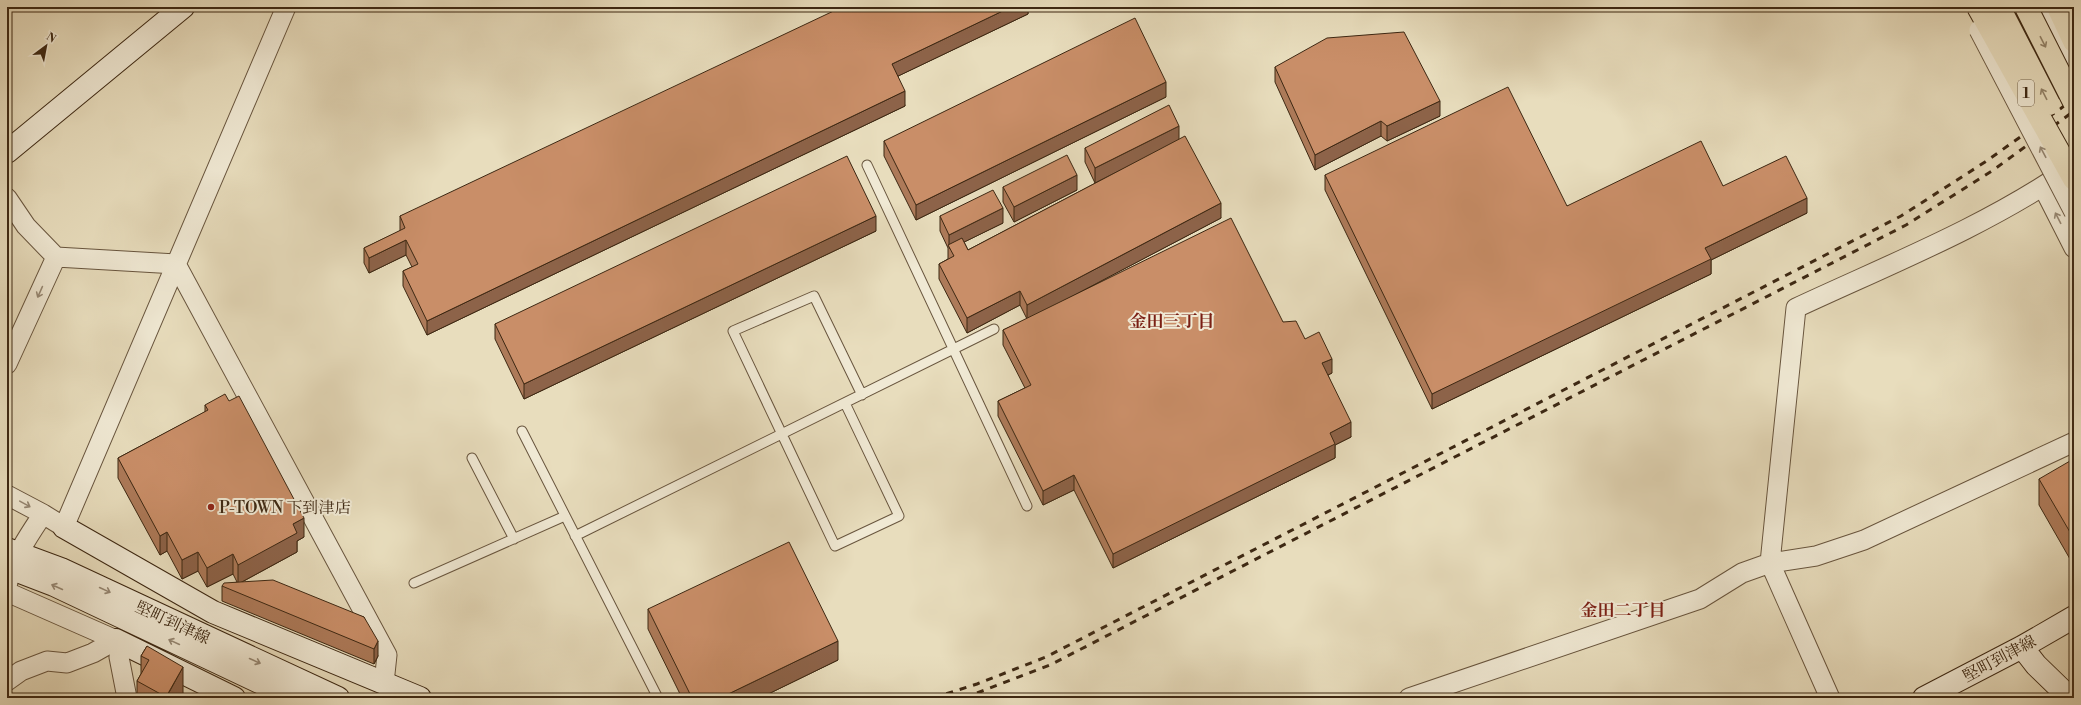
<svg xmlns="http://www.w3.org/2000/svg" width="2081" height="705" font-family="'Libre Bodoni','Noto Serif JP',serif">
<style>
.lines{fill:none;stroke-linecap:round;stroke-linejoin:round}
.lane-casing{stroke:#68553e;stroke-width:11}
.street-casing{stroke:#68553e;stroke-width:21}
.secondary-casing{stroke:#3d2813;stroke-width:24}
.highway-casing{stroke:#3d2813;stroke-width:24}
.lane{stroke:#f0e9d4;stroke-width:9}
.street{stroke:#f0e9d4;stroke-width:19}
.secondary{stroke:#f0e9d4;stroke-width:22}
.highway{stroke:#e8ddbd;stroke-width:22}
.rail{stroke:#3d2813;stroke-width:3;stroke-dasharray:7 7;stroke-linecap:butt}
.street-bridge-casing{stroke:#68553e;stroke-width:21;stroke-linecap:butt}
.highway-bridge-casing{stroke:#3d2813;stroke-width:24;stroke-linecap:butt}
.street-bridge{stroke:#f0e9d4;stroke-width:19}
.highway-bridge{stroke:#e8ddbd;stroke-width:22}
.wall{fill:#ad7a59;stroke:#3d2813}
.shaded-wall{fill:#8d6349;stroke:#3d2813}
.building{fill:#c98e68;stroke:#3d2813}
.oneway{stroke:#928268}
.oneway2{stroke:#968874}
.poi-dot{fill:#8f2418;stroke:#f0e9d4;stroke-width:1.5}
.labels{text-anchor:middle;stroke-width:4;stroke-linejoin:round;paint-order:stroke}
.shield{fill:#f0e9d4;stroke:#73624d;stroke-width:1}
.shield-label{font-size:15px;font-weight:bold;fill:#3d2813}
.poi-label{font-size:16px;fill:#3d2813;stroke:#f0e9d4;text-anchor:start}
.street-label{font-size:16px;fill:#3d2813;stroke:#f0e9d4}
.neighbourhood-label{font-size:17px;font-weight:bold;fill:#7a1f14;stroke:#f0e9d4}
</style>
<rect width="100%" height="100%" fill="#e8ddbd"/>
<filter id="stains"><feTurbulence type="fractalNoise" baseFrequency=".005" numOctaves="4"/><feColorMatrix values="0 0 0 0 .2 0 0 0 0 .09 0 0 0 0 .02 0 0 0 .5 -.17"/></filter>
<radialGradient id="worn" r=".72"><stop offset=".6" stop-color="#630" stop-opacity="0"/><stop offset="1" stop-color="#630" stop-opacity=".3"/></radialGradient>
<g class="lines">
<g class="lane-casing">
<path id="lane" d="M867,165l160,341
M845,403l54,113 -64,30 -102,-215 81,-35 48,99
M522,431l136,267
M472,458l42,81
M575,536l419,-207
M414,583l151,-67"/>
</g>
<g class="street-casing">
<path id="street" d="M2041,7l33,61
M2043,187l31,61
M7,198l19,28 30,31 120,7
M176,264l211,391 -3,28
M7,364l49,-107
M7,495l36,19
M7,586c6,-28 20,-48 36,-72l21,13 222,-520
M7,592l109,48
M123,643l-4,14 8,41
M7,681l14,-10 26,-10 20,2 26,-10 23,-13
M1409,698l291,-99 42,-26 28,-10 46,-7 48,-16 210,-98
M1830,698l-60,-135 26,-255c92,-43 189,-81 273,-139"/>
</g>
<g class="secondary-casing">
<path id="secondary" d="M7,152l176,-145
M64,527l149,85 207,86
M7,549l54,20 277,129
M7,567l47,18 239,113
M116,640l118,58
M2022,647l14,18 34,33
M1924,698l98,-51 52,-30"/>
</g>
<g class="highway-casing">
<path id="highway" d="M2058,7l16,34"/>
</g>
<use href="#lane" class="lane"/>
<use href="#street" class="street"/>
<use href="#secondary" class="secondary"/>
<use href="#highway" class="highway"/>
<path class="rail" d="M933,698l44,-14 69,-27 855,-441 84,-54 89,-63
M964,698l86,-33 856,-440 86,-54 82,-60"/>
<g class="street-bridge-casing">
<path id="street-bridge" d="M1979,30l95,182"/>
</g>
<g class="highway-bridge-casing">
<path id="highway-bridge" d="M1978,7l96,172
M1999,7l50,97
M2026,7l48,95"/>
</g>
<use href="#street-bridge" class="street-bridge"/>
<use href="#highway-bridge" class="highway-bridge"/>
</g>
<path class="wall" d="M1028,7v7l-130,62 7,30 -478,229 -24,-49v-15l9,-4 -6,-12 -37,18 -5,-10v-15l36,-17v-15z
M1275,67l165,49 -53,25 -6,-5 -66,34 -40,-88z
M1166,97l-250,123 -32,-64v-15z
M1179,139l42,79 -147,77 209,27 22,17 27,34 -4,2 23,62 -16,8v13l-222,110 -39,-78 -31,15 -45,-89v-15l27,-13 -22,-43v-15l24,-11 -7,-14 -53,28 -28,-54v-15l9,-5v-11l-8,-17v-15l63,7 -39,19 4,8 162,-85 -35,18 -10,-21v-14z
M1325,175l242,31 156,-20 84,27 -96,47v14l-279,135 -107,-219z
M1003,187l74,3 -63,32 -11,-20z
M876,231l-352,168 -29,-60v-15z
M205,405l99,132 -7,4v11l-55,30 122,35 14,39 -4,8 -152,-63v-15l15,-4 -4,-8 -26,13 -9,-16 -16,8 -15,-28 -7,4 -42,-77v-20l87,-46z
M2074,468v98l-35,-61v-26z
M648,609l190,51 -78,38h-78l-34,-69z
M147,646l36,47 -2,5h-44v-17l4,-7v-18z"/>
<path class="shaded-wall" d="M1011,7h17v7l-136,65v-15z
M1166,82v15l-250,123v-15z
M905,91v15l-478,229v-14z
M1440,101v15l-53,25v-15z
M1381,121v15l-66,34v-15z
M1179,126v15l-84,42v-15z
M1077,175v15l-63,32v-15z
M1807,198v15l-96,47v14l-279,135v-15l273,-146z
M1221,203v15l-194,102v-15z
M1003,208v15l-53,26 -1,-2v-12z
M876,216v15l-352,168v-15z
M406,240v15l-37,18v-15z
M1020,291v14l-53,28v-15z
M1332,359v14l-10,5v-15z
M1351,422v15l-16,8v13l-222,110v-14l217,-121z
M1074,475v15l-31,15v-14z
M304,518v19l-7,4v11l-59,32v-19l55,-41z
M167,532v19l-7,4v-19z
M198,552v19l-16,8v-19z
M233,554v20l-26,13v-19z
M378,641v15l-4,8v-15z
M838,641v19l-78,38h-40z
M183,667v26l-2,5h-15z"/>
<path class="building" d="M842,7h169l-119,57 13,27 -478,230 -24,-50 15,-7 -12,-24 -37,18 -5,-10 41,-20 -5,-12z
M1135,18l31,64 -250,123 -32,-64z
M1404,32l36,69 -53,25 -6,-5 -66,34 -40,-88 52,-29z
M1508,87l59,119 134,-65 22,45 63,-30 21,42 -102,50 6,11 -279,135 -107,-219z
M1169,105l10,21 -84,42 -10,-20z
M1185,136l36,67 -194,102 -7,-14 -53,27 -28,-54 15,-8 -6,-11 14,-7 6,12z
M1067,155l10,20 -63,32 -11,-20z
M847,156l29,60 -352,168 -29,-60z
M993,190l10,18 -54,27 -9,-19z
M1231,218l52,104 13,-1 9,18 14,-7 13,27 -10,4 29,59 -21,11 5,11 -222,110 -39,-79 -31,16 -45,-90 33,-16 -28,-55z
M225,394l4,7 10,-5 65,122 -11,6 4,9 -59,32 -5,-11 -26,14 -9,-16 -16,8 -15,-28 -7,4 -42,-78 90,-48 -3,-5z
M2070,461l4,7v71l-35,-60z
M789,542l49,99 -118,57h-28l-44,-89z
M273,580l91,37 14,24 -4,8 -152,-63 2,-3z
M147,646l36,21 -17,30 -29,-16 12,-21 -8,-4z"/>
<defs><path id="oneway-shaft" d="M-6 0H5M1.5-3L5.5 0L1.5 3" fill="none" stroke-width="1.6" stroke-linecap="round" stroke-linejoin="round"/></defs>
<g class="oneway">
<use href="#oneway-shaft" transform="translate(2043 42) rotate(63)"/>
<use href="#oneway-shaft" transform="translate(2044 94) rotate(-117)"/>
</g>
<g class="oneway2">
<use href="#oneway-shaft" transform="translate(2043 152) rotate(-118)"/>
<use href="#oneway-shaft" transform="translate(2058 218) rotate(-117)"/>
<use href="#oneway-shaft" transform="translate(40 292) rotate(114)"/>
<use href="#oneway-shaft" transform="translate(25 504) rotate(29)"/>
<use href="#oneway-shaft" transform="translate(57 587) rotate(-156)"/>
<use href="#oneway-shaft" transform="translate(105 590) rotate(25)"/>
<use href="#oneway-shaft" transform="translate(174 642) rotate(-155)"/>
<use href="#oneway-shaft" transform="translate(255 661) rotate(24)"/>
</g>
<circle class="poi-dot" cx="211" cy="507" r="4"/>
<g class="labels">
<rect class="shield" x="2018" y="80" width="16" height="26" rx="3"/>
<g class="shield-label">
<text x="2026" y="98">1</text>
</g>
<g class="poi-label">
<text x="219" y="513">P-TOWN 下到津店</text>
</g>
<g class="street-label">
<text transform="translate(173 622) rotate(25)" y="6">堅町到津線</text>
<text transform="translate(1999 658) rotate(-28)" y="6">堅町到津線</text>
</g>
<g class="neighbourhood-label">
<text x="1172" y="327">金田三丁目</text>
<text x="1623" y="616">金田二丁目</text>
</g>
</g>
<rect width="2081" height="705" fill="none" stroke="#e8ddbd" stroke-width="24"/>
<rect x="8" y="8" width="2065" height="689" fill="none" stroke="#3d2813" stroke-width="2"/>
<rect x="12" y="12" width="2057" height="681" fill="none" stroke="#3d2813"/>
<g transform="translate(46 46) rotate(32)" stroke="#f0e9d4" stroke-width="3" paint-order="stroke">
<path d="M0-3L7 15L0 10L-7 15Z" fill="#3d2813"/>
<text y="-6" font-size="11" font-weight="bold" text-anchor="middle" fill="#3d2813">N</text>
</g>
<rect width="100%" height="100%" filter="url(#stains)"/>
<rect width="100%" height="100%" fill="url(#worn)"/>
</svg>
